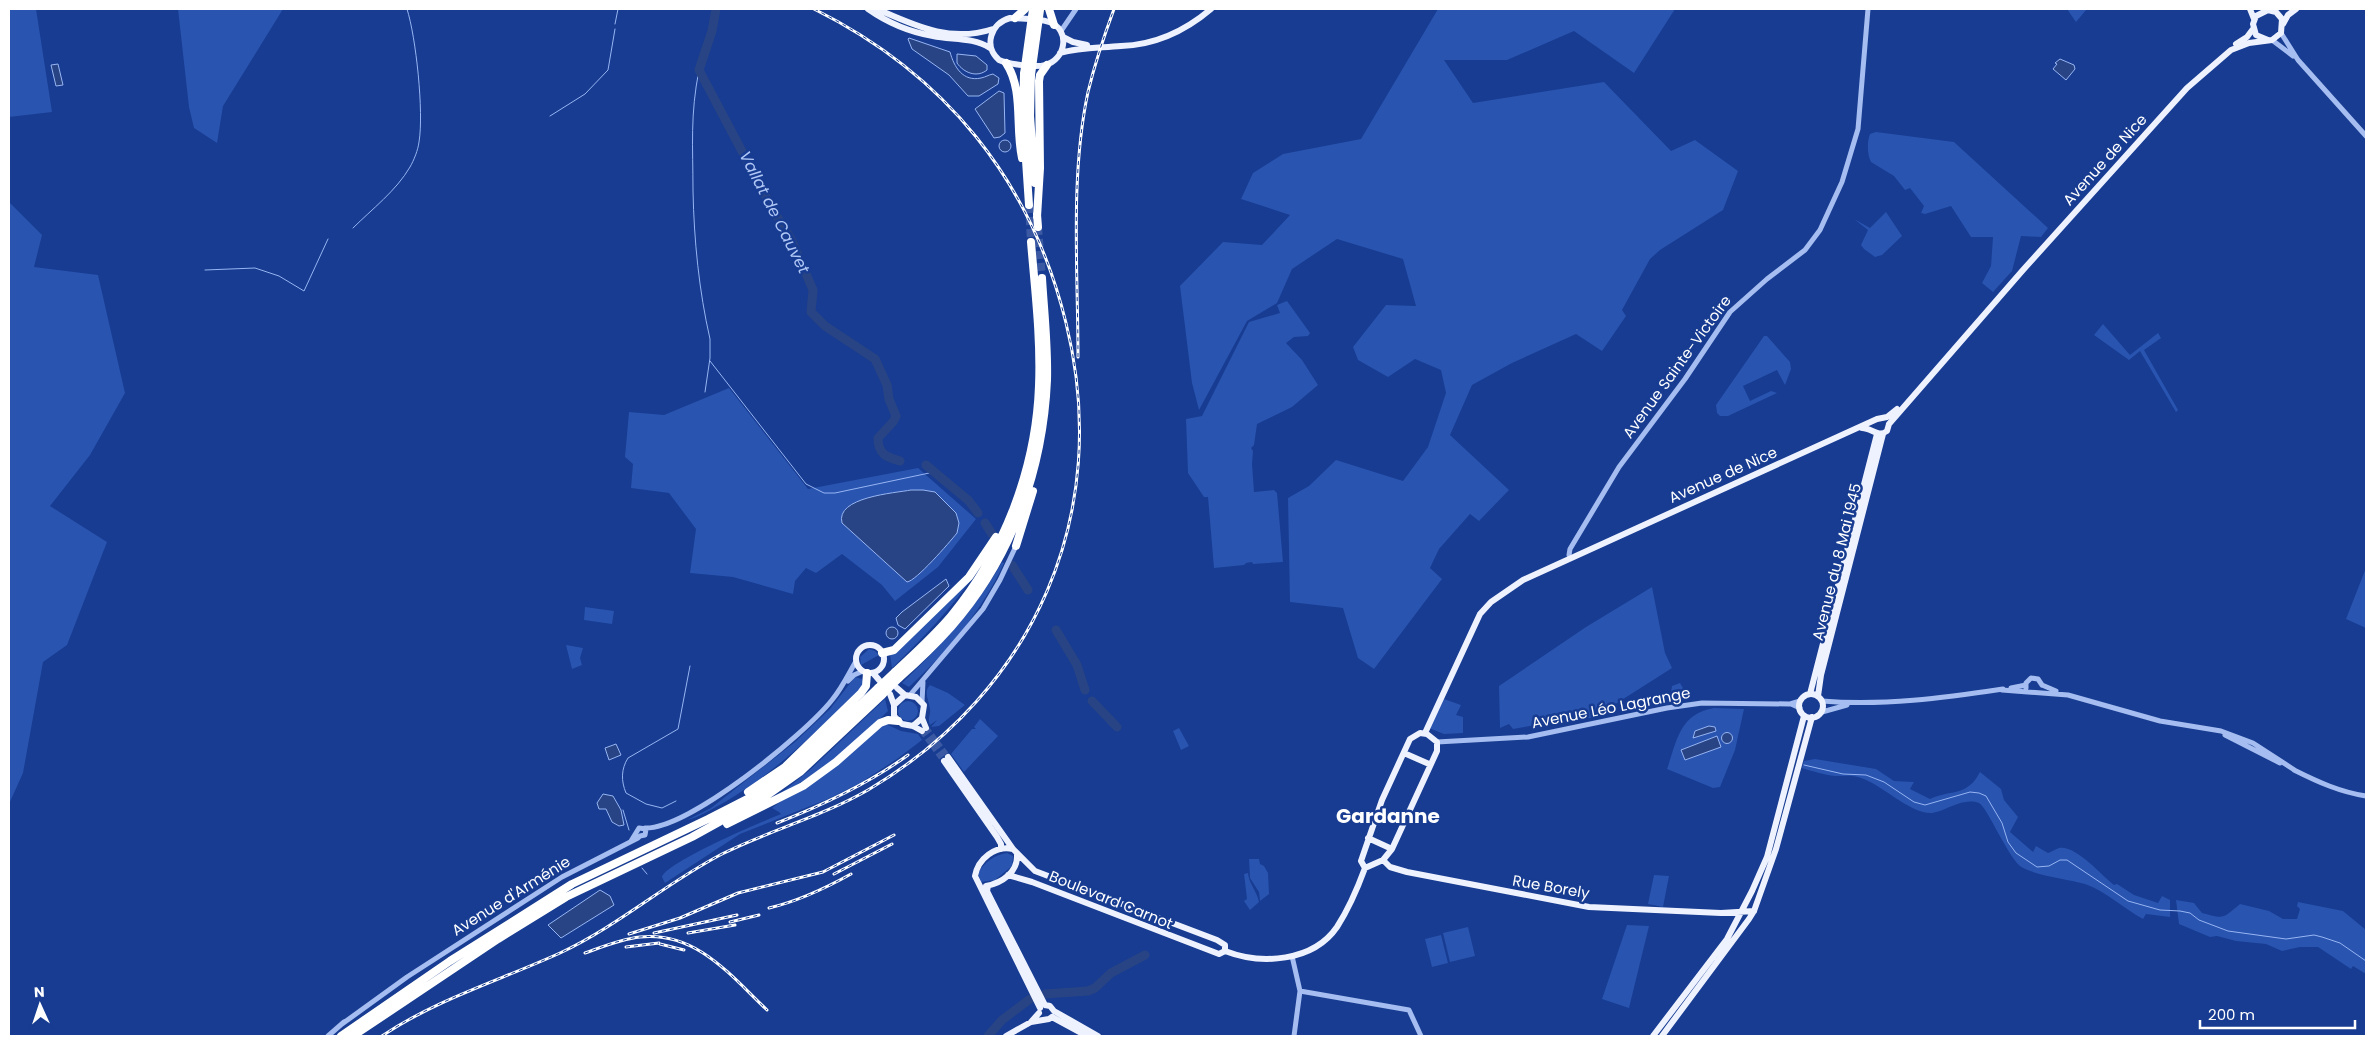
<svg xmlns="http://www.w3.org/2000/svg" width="2375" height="1045" font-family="Poppins,sans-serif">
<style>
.green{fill:#2954b0}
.water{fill:#294484;stroke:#97b5f3}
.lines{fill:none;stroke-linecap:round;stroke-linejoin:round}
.stream{stroke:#97b5f3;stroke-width:1}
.river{stroke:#294484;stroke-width:9}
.major-tunnel{stroke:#3a59a2;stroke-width:6;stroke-dasharray:6 3;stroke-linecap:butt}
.highway-tunnel{stroke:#3a59a2;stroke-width:8;stroke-dasharray:8 4;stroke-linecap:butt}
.minor{stroke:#a5bdf0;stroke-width:5}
.major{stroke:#eef2ff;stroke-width:6}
.highway{stroke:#fff;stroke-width:8}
.rail-casing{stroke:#fff;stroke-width:3}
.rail{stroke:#173c91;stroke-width:1;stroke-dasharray:4;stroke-linecap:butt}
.highway-bridge{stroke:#fff;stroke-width:8}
.labels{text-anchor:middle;stroke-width:5;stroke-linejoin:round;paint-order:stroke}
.street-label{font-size:15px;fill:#fff;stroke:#173c91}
.water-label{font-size:16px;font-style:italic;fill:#b1c8f7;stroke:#173c91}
.district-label{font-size:20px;font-weight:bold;fill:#fff;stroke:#173c91}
</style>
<rect width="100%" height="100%" fill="#173c91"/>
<path class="green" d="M9,9h27l16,103 -43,5z
M178,9h105l-60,97 -6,37 -23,-15 -5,-21z
M1438,9h237l-41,64 -60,-42 -67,29h-63l29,43 131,-21 67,69 24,-11 43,31 -15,39 -63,40 -10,9 -28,51 4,6 -24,35 -26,-17 -64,29 -40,22 -22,50 59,55 -30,31 -9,-7 -31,35 -9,19 12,11 -68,90 -16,-11 -15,-50 -53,-6 -2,-104 21,-12 27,-26 67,21 25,-34 18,-54 -5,-23 -26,-11 -27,18 -30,-17 -5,-13 33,-42 30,1 -13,-47 -66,-20 -45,30 -15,34 -30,18 -48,89 -7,-27 -12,-97 43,-44 39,3 28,-30 -49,-16 12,-26 30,-19 78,-15z
M2067,9h20l-11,13z
M1876,132l78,10 94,86 -7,9 -20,-1 -9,35 -19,21 -11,-9 9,-17 2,-29h-22l-20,-31 -26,8 -4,-1 3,-7 -14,-18 -5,2 -11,-14 -23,-14c-4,-7 -4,-21 -1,-28z
M9,202l33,33 -8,32 64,8 27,118 -35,62 -40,51 57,36 -40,103 -24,17 -20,111 -14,31z
M1886,212l16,24 -20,19 -7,2 -11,-8 -3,-4 7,-15 -14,-11 16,9z
M1287,301l23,32 -2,3 -14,1 -8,6 16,17 16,25 -26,22 -35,17 -3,21 -3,3 2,3 -1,13 2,28 20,-2 3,3 6,69 -30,2 -1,-2 -6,1 -2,2 -30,3 -6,-71h-4l-16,-24 -2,-54 16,-3 47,-94 31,-9 -3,-8z
M2103,324l27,31 28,-22 3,5 -17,12 34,60 -2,2 -36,-61 -11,9 -35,-25z
M1764,336h3l23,26 1,7 -6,16 -8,-15 -34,16 7,15 21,-10 6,2 -49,23h-8l-3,-3 -1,-8z
M729,388l79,101 110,-21 58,51 -38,48 -43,34 -13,-16 -40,-31 -26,19 -10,-5 -11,13 -2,13 -60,-17 -43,-4 6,-44 -27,-36 -38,-5 2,-24 -8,-7 4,-45 35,3z
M1002,562l2,1c-22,48 -56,88 -95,124l-7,-4c39,-37 74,-75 100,-121z
M2366,568v60l-20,-9z
M975,574c-23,34 -53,65 -83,94l-2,-14z
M1652,587l13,66 7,15 -77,49 -55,10 -5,-6 1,4 -23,4 -4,-5 -9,4 -1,-42 87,-59z
M585,607l29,4 -2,13 -28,-4z
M566,645l17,3 -3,10 2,7 -10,4z
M869,649l6,2 4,4 -18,10 -1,-8z
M855,677l7,2 2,6c-44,43 -86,86 -139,117 -13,7 -25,15 -38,18l24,-12 84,-66 35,-33z
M1680,683l7,12 -17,4 2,-13z
M930,685l18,8 17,12 -26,21 -8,1 6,-7 -7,5c-3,-7 1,-10 0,-16 -1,-9 -7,-17 0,-24z
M885,699l3,12c-35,36 -74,65 -116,89l38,-30z
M1444,699l17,6 -5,10 7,2v16l-19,1 -15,-6z
M898 711a10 10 0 1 1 20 0a10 10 0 1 1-20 0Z
M1714,708l30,1 -9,41 -15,37 -7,1 -46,-19c10,-28 12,-55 47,-61z
M980,719l18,17 -34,36 -13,-18 21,-25h4l-2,-2z
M887,722l1,3 13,6 17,3 4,6 -25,19 -37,24 -32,16 -88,35 -75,49 -3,-6c5,-15 99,-55 119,-63l-2,-2 -7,-4z
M1179,728l10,18 -8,4 -8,-19z
M1815,759l61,10 18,12 20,1 -4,7 20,10c22,-10 37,-2 50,-27l21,17 3,11 14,17 -8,15 23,20 3,-6 12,7c3,-1 8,-4 11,-5 17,-3 42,27 55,37l3,-1 17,11 24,8 4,-7 8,4v17l-24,-3 -3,5c-20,-11 -36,-27 -58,-35 -17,-5 -53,-9 -65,-18 -13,-11 -33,-59 -41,-63 -17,-6 -32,8 -47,10 -23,1 -51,-30 -74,-36 -7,-2 -16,-1 -23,-1 -11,-1 -23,-5 -33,-8l2,-7z
M1007,853l6,3 -1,10 -17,14 -14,2 -3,-9c7,-11 16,-18 29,-20z
M1249,859h10l1,5 4,2 4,7 1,21 -9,7 -1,-9 -9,-14z
M1248,873c1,11 9,18 11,29l-9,8 -6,-9 3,-2 -3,-25z
M1654,875l15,1 -6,31 -15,-3z
M2176,900l18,3 8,10c23,6 20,6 38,-9l29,7 14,8h14l3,-10 -3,-3 1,-4 45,9 23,19v44l-13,-8 -2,3 -33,-22h-18l-18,4 -16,-7 -30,-3 -19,-5 -7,1 -31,-13z
M1627,925l22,1 -20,82 -27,-9z
M1468,927l7,29 -25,6 -7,-29z
M1441,935l7,28 -16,4 -7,-28z"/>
<path class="water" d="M909,38l41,14c4,15 13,30 31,26 5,-1 7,-3 12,-4l6,4 -1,6 -19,12h-11l-19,-21 -37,-26 -4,-10z
M957,54l19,2 11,9v5c-10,8 -23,3 -30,-7z
M2060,59l14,6 1,4 -9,11 -13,-11 4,-5 -2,-1z
M58,64l5,21 -7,1 -5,-21z
M999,91l5,2 1,40 -5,4 -6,1 -19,-29z
M999 146a6 6 0 1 1 12 0a6 6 0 1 1-12 0Z
M911,490h12l12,2 21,21 3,10 -2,10c-8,10 -41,48 -50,49l-65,-59c-7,-26 53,-30 69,-33z
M946,579l3,7 -44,43 -7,-4 -2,-7 6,-6z
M886 633a6 6 0 1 1 12 0a6 6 0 1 1-12 0Z
M1709,726l6,1 1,4 -23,7 2,-7z
M1721.5 738a5.5 5.5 0 1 1 11 0a5.5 5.5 0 1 1-11 0Z
M1717,736l4,11 -36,13 -4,-10z
M616,744l5,11 -12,5 -4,-12z
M603,794l10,2 8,14 3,15 -5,1 -7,-4 -6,-13h-7l-2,-6z
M600,890l10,6 4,9 -53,33 -13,-13z"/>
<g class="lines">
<path class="stream" d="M615,24l3,-15
M699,70c-9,45 -6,76 -6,121 1,49 6,100 17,148v19l-5,34
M550,116l35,-22 23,-24 7,-41
M353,228c19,-19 43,-37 57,-61 4,-7 8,-17 9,-25 5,-30 -3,-105 -12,-133
M205,270l50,-2 24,8 25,15 24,-52
M710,361l96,123 18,9h11l99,-21
M1804,765l39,9 23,1 18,7 30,20 11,3 45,-13 9,1 7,3 16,27 6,19 8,11 21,14 12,-1 11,-6h7l61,41 32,9 20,1 10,2 9,7 29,11 58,8 28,-4 8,2 18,6 26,18
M676,801l-14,7 -16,-4 -20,-11c-5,-12 -5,-24 2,-35l50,-29 12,-63
M623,810l6,20
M642,868l5,6"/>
<path class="river" d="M716,9l-4,22 -13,39 74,140 18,29 22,51 -2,22 14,14 50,33 12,26 2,14 7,17 -3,6 -15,16c0,16 8,19 22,23
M926,465l43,36 9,12
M985,523l7,11
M1012,565l16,25
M1056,630l21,35 8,25
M1092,701l25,26
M1045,994l43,-3 7,-3 16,-15 34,-18
M988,1036l14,-16 28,-21"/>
<path class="major-tunnel" d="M926,728l22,29
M922,731l22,30"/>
<path class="highway-tunnel" d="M1029,205l2,37
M1038,227l4,51"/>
<path class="minor" d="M1061,31l15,-22
M2281,33l17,27 68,76
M2272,40l21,16
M1569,555l1,-6 49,-82 66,-88 45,-67 37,-33 38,-29 15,-20 22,-48 16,-53 10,-120
M848,681l6,-6 9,-4
M2042,685l14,6
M2011,688l15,-3
M2026,688v-5l5,-5 7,1 4,6
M2002,690l66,5 92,26 61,10 32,12 43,28
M910,695l73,-86 17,-29 16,-34
M1822,701c61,5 122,-3 181,-12
M922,702l1,-20
M1791,704l9,4
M1822,712l25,-7
M2225,735l55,28
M1437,742l91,-5 139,-29 35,-5 88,1 10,-3
M2294,770c24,12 46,22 72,26
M645,828c44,1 159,-93 187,-128 10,-12 16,-25 24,-39
M1292,956l8,35 -6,45
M1300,991l109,19 12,26
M342,1024l65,-47 155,-100 76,-39 2,-2 5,-1 1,-6 -7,-1 -8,13
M328,1036l16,-14"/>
<path class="major" d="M868,9c20,14 41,23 65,27 19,4 40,1 57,12
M877,9c39,17 73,34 116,20
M2250,9l4,10
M1010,18c12,1 27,0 39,4 22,7 17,38 -4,43 -9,3 -37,-1 -46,-5 -16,-14 -8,-37 11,-42z
M2283,24l5,-9 8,-6
M1063,37l10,5 14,3
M2236,44l11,-7 6,-8
M1060,53c20,-6 40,-5 61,-7 34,-1 64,-15 90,-37
M1889,424l134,-154 164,-182 44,-38 18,-7 23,-3 9,-7 1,-14 -6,-7 -8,-2 -12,6 -3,8 3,11 12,5
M1862,428c10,0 16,10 25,3l2,-7
M856 659a14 14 0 1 1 28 0a14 14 0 1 1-28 0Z
M873,673l6,7
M897,688l8,7
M890,694l4,11
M1810,694l67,-260
M1799 706a12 12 0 1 1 24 0a12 12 0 1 1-24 0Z
M1818,696l3,-21 62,-241
M922,718l4,10
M913,726l9,-8 2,-13 -8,-8 -11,-2 -11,10v11l8,8 11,2 9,5
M1420,733l7,1 10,8v9l-45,98 -9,11 -18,8 -4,-7 21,-61 28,-61z
M1425,733l55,-119 11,-12 32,-22 354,-161 10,-2 10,-8
M1404,753l25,11
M948,757l65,92 22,22 182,69 8,5v6
M944,761l53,76 4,7v5
M1368,838l24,11
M1013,849c-18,-4 -35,10 -38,27l65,132
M1383,860l7,7 17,5 182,35 132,6 33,-2
M1008,875l24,7 187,72 6,-3
M986,886c16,-3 32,-14 31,-31
M988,886l-1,5 5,10 53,104
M1225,951c36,14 88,11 112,-24 11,-17 21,-40 28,-59
M1045,1005l5,1 4,5 44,25
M1052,1017l35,19
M1031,1022l18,-3 3,-2
M1006,1036l25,-14 8,-9
M1653,1036l74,-97 25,-48 15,-34 37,-141
M1662,1036l87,-117 5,-8 22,-62 36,-132"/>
<path class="highway" d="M1049,9l5,16
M1015,18l10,-9
M1006,63c18,27 9,64 16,95
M1024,74l-1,42 6,89
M1031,75l-1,41 5,67
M1037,214l1,13
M1037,217l3,-49 -1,-87 1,-6 7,-10
M1016,546l17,-55
M882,653l12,-3 75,-73 27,-40
M895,672c19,-18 39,-36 56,-56 53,-64 85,-147 88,-230 2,-48 -4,-96 -8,-144
M899,678c18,-16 36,-33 52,-51 60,-68 92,-156 96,-247 1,-34 -3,-68 -5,-102
M748,792l37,-25 76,-74 5,-7 1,-13
M727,824l76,-38 33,-24 44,-39 8,-3 10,1
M341,1036l109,-75 122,-77 136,-65 45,-23 40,-27 85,-81
M353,1036l145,-97 68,-42 126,-60 74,-41 34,-24 82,-77"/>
<g class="rail-casing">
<path id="rail" d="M1078,357c0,-86 -8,-181 10,-265 7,-29 16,-56 26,-83
M777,823c46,-18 91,-39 131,-68
M834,874l58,-30
M769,908c30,-7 55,-19 82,-34
M730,922l29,-7
M654,933l83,-18
M688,933l47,-8
M629,934l51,-16 58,-25 85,-21 71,-37
M660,944l24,6
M626,947l33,-4
M585,953c17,-6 36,-14 55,-16 56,-6 90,38 127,73
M382,1036c55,-37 119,-56 178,-83 58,-27 106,-70 162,-99 48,-24 99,-37 146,-64 167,-99 245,-277 198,-467 -35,-143 -121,-249 -252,-314"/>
</g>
<use href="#rail" class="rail"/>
<path class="highway-bridge" d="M1024,74l9,-65
M1031,75l9,-65
M878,688l17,-16
M882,695l17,-17"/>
</g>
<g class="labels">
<g class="street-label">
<text transform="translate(2105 160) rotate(-48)" y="5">Avenue de Nice</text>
<text transform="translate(1677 367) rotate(-54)" y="5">Avenue Sainte-Victoire</text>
<text transform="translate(1723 475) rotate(-24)" y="5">Avenue de Nice</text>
<text transform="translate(1837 562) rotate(-76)" y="5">Avenue du 8 Mai 1945</text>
<text transform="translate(1611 708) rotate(-11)" y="5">Avenue Léo Lagrange</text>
<text transform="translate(1551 887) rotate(10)" y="5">Rue Borely</text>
<text transform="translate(511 896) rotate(-32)" y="5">Avenue d'Arménie</text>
<text transform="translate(1111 900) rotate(22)" y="5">Boulevard Carnot</text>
</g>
<g class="water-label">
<text transform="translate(775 212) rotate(63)" y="6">Vallat de Cauvet</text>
</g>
<g class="district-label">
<text x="1388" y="823">Gardanne</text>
</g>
</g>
<rect width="2375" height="1045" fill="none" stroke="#ffffff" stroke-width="20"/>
<g transform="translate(40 1005) rotate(357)" stroke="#173c91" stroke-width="4" paint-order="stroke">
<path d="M0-4L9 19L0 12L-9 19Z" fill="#ffffff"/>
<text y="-8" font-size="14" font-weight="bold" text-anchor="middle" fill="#ffffff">N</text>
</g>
<path d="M2200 1020v8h155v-8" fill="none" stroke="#ffffff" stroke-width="2.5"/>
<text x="2208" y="1020" font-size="15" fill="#ffffff" stroke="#173c91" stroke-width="4" paint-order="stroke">200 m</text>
</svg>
